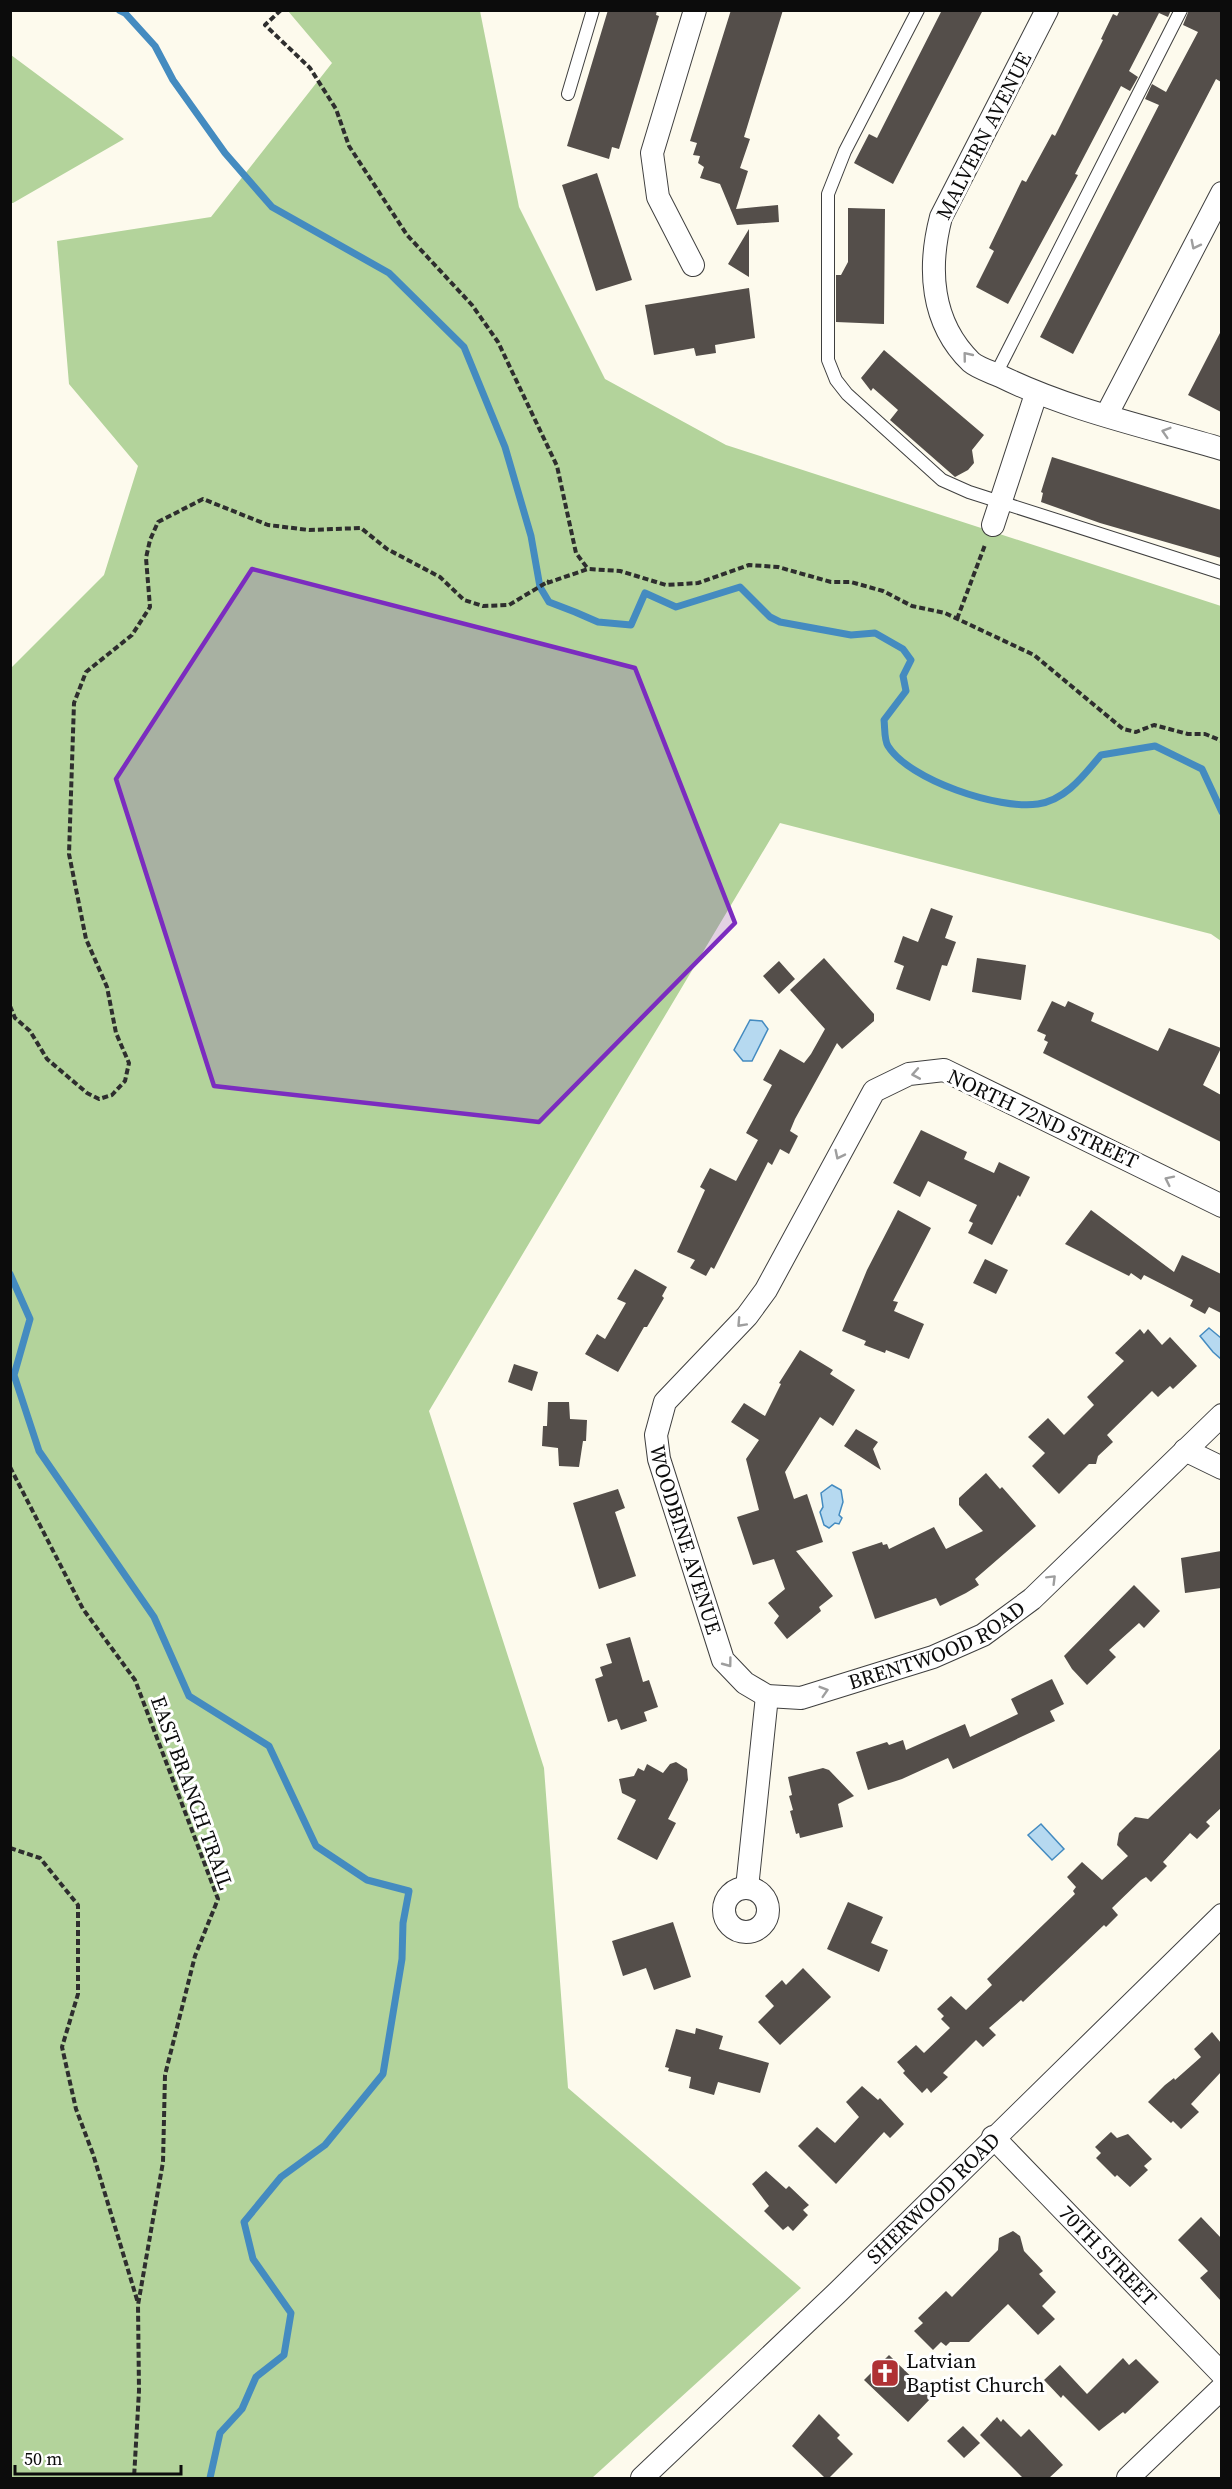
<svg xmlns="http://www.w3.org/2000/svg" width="1232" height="2489" font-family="'Source Serif 4',serif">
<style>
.forest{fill:#b3d39b}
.water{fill:#b6d9f0;stroke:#448bc0;stroke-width:1.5}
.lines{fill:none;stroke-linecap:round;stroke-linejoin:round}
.stream{stroke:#448bc0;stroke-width:7}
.building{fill:#544e4a}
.lane-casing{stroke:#3f3f3f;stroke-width:14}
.street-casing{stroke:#3f3f3f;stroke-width:24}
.path{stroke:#2e2e2e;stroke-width:4;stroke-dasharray:6 3;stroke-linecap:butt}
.lane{stroke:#fff;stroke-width:12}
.street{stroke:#fff;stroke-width:22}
.oneway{stroke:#9e9e9e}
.marked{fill:#7b2cbf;fill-opacity:0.2;stroke:#7b2cbf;stroke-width:4.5;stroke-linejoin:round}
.labels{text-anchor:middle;stroke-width:6;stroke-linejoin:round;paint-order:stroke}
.street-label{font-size:21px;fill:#0c0c0c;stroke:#fff}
.poi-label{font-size:21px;fill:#0c0c0c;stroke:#fff;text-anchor:start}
</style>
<rect width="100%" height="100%" fill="#fdfaed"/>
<path class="forest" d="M288,11h192l39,196 86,172 121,66 495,161v335l-10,-7 -431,-111 -351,588 115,357 24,320 233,200 -209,190h-581v-1810l93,-93 34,-109 -69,-82 -12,-143 154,-24 121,-154z
M11,55l113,84 -111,64h-3z"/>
<path class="water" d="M750,1020l12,1 6,8 -16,32h-9l-9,-11z
M1209,1328l12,10v21l-8,-7 -13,-16z
M832,1485l9,5 2,12 -4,13 3,3 -3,6 -4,-1 -6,5 -5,-3 -4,-13 3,-5 -2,-14z
M1041,1824l23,25 -12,11 -24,-25z"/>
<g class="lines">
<path class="stream" d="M119,10l6,3 30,33 18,34 52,73 47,54 117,66 75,74 41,100 26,89 9,51 9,15 26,10 23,10 33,3 14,-32 31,14 64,-20 30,30 10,5 71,13 24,-2 28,16 8,11 -8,16 3,15 -22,29c1,7 0,20 4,26 21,34 111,64 150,58 28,-4 46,-29 63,-49l54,-9 47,23 20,43
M10,1274l20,45 -16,56 25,76 115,166 35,79 80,50 47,100 51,34 42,11 -6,32 -1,36 -19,115 -58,71 -44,32 -37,45 9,37 38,54 -7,42 -28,22 -14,32 -22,24 -10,45"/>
</g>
<path class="building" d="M608,10h49l-1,5 3,1 -40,133 -7,-2 -3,12 -42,-13z
M731,10h52l-39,127 6,2 -10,29 8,3 -12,38 42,-4 1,17 -42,3 -17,-41 -20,-6 4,-11 -6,-4 2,-7 -7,-1 4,-12 -7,-2z
M942,10h41l-90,174 -39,-21 15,-29 8,4z
M1120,10h51l-3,7 -9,-4 -30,58 9,6 -8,14 -9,-5 -46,88 3,1 -70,129 -32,-17 18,-36 -5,-3 33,-68 4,2 26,-48 3,2 48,-96 -2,-1 12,-25 4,2z
M1189,10h32v72l-5,-3 -143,275 -33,-17 119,-232 -14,-6 7,-15 14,8 32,-60 -15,-7z
M597,173l35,107 -36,11 -34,-106z
M848,208l37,1 -1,115 -48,-2v-47h5l7,-13z
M749,229v48l-21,-13z
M749,288l6,50 -40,7 1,8 -20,3 -2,-8 -40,7 -9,-50z
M1221,331v81l-33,-17z
M884,350l100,85 -12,15 2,13 -6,7 -13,7 -65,-57 8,-10 -25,-22 -2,3 -10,-13z
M1052,457l169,53v48l-121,-35 -59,-21 2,-9 -2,-1z
M931,908l22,8 -8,22 11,4 -9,24 -5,-1 -12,36 -34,-12 8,-23 -10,-4 9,-26 15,6z
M824,958l50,56v7l-32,28 -5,-6 -42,76 -5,12 8,5 -9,18 -9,-5 -8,16 -4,-3 -54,107 -3,-2 -5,9 -16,-8 5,-8 -18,-8 28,-62 -5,-3 10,-19 26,13 22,-41 -12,-7 26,-48 -9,-5 17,-31 24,14 7,-9 14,-25 -35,-39z
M977,958l49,7 -5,35 -49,-8z
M779,961l16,18 -16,15 -16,-18z
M1052,1001l13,6 3,-6 26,12 -3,8 67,30 11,-23 52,20 -18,37 18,10v47l-178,-89 5,-11 -4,-2 2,-5 -9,-4z
M921,1130l46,22 -3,7 30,14 5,-11 31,15 -10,20 -2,-2 -26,50 -24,-12 5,-10 -4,-2 8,-16 -49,-24 -8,16 -27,-14z
M898,1210l33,18 -38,73 5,1 -4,9 30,13 -15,35 -23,-9 -1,3 -21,-8 2,-4 -24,-10 25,-61z
M1091,1210l83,62 8,-17 39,19v39l-12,-6 -4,7 -15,-8 3,-6 -49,-25 -3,5 -10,-7 -2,3 -64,-32z
M985,1259l23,11 -12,24 -23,-11z
M635,1269l32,18 -5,9 2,2 -17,29h-3l-26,45 -33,-18 12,-20 8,5 21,-36 -9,-4z
M1140,1329l4,5 4,-5 14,16 8,-8 27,29 -24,23 -3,-3 -12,11 -6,-6 -45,44 6,7 -15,14 -2,8h-7l-30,30 -27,-28 13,-13 -17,-16 20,-19 16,17 30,-30 -7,-8 37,-36 -9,-8z
M800,1350l33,20 -3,4 25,16 -22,36 -13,-9 -35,55 9,27 13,-5 16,48 -27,9 37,45 -14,11 2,4 -34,28 -13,-16 5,-7 -11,-13 17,-14 -11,-30 -21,6 -16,-48 22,-7 -13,-51 13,-19 -28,-18 13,-19 21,13 16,-32 -2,-1z
M514,1364l24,8 -6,19 -24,-9z
M548,1402h21l1,17 17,1 -1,21h-3l-4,26 -20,-1 -1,-18 -16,-2 1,-20h4z
M856,1429l22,13 -5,7 8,21 -37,-24z
M986,1473l14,16 2,-2 34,39 -61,53 4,6 -13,8 -26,13 -4,-8 -61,21 -23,-67 30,-10 1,3 4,-1 2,5 45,-22 12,22 37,-18 -24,-26v-7z
M618,1489l7,19 -10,4 21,64 -37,13 -26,-86z
M1221,1551v37l-36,5 -4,-35z
M1134,1585l26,26 -16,17 -5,-5 -30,27 7,7 -29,28 -15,-16 -8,-13z
M630,1637l13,45 6,-2 9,27 -14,5 3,9 -26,9 -4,-11 -9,3 -13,-43 8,-3 -3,-9 12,-4 -6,-19z
M1052,1679l12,25 -14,7 5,10 -102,48 -5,-11 -46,21 -34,11 -12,-38 31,-10 2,3 14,-5 3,10 59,-26 5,13 48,-23 -7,-15z
M1221,1748v60l-15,14 4,4 -13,13 -7,-6 -27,29 4,4 -16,16 -5,-5 -5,3 -29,28 6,7 -12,12 -2,-2 -81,77 -2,-2 -32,28 7,7 -13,12 -7,-7 -33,33 5,4 -17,16 -4,-5 -5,5 -19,-20 2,-2 -8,-9 19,-17 8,8 26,-25 -9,-9 3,-3 -7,-7 14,-13 15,14 26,-25 -5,-6 88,-85 -2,-3 3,-4 -9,-10 15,-15 20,18 26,-24 -11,-11 2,-12 16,-16 13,2z
M676,1762l11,7 1,11 -20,39 8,4 -19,37 -40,-21 19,-39 -14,-7 -3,-14 15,-3 4,-8 6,3 3,-7 16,9 7,-9z
M823,1768l6,2 25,26 -16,8 5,23 -43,11 -1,-5 -3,1 -6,-23 3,-1 -4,-14 3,-1 -4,-18z
M848,1902l35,15 -12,26 17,7 -9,22 -52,-23z
M673,1922l18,55 -37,13 -8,-22 -23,8 -11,-35z
M803,1968l28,29 -51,48 -22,-23 16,-16 -9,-10 17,-16 4,5z
M696,2028l27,8 -4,13 50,14 -9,30 -42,-11 -4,13 -25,-7 2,-11 -23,-6 1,-3 -4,-1 11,-38 19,5z
M1212,2032l9,11v29l-30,32 8,8 -18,17 -8,-8 -2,2 -23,-21 17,-17 9,-7 1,2 26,-23 -7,-8z
M862,2086l16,14 2,-2 24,26 -14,14 -6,-6 -48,52 -38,-38 19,-19 18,16 24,-26 -13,-15z
M1111,2132l6,6 11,-4 24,25 -8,7 4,4 -18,17 -13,-12 -2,2 -19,-19 5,-5 -6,-6z
M766,2171l20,18 3,-3 20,19 -6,5 5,5 -15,16 -5,-5 -5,4 -19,-19 5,-5 -17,-22z
M1201,2217l20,21v63l-21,-23 8,-7 -30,-31z
M1013,2231l7,5 4,15 19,20 -4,3 17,18 -14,14 13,13 -17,16 -30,-31 -39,38h-19l-4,4 -5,-4 -8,8 -19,-19 9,-8 -5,-5 28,-27 6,6 46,-47 1,-12z
M889,2355l43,42 -24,25 -44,-42z
M1123,2358l6,7 7,-6 23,23 -34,32 -2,-2 -24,19 -36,-36 -2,3 -17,-18 16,-15 27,29z
M819,2414l21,21 -3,3 16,16 -24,24h-4l-33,-32z
M997,2417l4,5 2,-3 18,18 8,-8 34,36 -14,13h-26l-43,-43z
M963,2426l17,17 -16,15 -17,-17z"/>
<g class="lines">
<g class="lane-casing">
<path id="lane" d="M918,10l-73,141 -17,43v166l8,20 11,14 95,86 27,12 253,81
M568,94l25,-84
M996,374l185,-364"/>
</g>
<g class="street-casing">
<g id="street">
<path d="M1047,10l-106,207c-13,50 -11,105 30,145 7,6 20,10 29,14 69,34 148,51 222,73"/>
<path d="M693,265l-35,-68 -6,-44 43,-143"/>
<path d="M1107,414l115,-221"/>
<path d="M993,525l43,-131"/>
<path id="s1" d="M1222,1206l-278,-136 -35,4 -35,17 -108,199 -19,26 -82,86 -9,33 3,24 64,201 22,23 22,13 34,2 132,-41 50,-22 49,-36 190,-184"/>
<path d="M1185,1450l37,18"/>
<path d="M747,1888l20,-192"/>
<circle cx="746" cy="1910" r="22"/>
<path id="s2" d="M993,2137l229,237"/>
<path id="s3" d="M642,2478l196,-186 384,-377"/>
<path d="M1128,2478l94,-90"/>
</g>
</g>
<path class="path" d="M281,10l-16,15 45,43 26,41 13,37 58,89 65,70 26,37 59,124 19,87 12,16
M547,583l41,-14 32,2 46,14 32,-2 51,-18 29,2 53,15h20l32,9 29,15 33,7 89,42 89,74 13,3 18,-7 34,9h17l17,7
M957,619l28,-74
M10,1006l5,12 15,13 17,28 40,34 12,6 13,-4 13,-14 4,-18 -13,-30 -9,-46 -21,-48 -17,-85 5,-151 12,-31 46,-37 18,-28 -4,-49 4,-18 8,-18 45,-23 65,26 41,5 52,-2 26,21 53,28 24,23 19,6 26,-1 40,-24
M10,1467l73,142 52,71 83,219 -23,57 -30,119 -2,87 -25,143 1,86 -5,87
M10,1848l30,10 38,47v89l-16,53 14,62 17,45 45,149"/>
<use href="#lane" class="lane"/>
<use href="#street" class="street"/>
</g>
<defs><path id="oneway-chevron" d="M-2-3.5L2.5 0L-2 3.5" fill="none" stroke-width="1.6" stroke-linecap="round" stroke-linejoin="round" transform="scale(1.5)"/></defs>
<g class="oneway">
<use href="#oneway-chevron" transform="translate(1195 245) rotate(117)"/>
<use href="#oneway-chevron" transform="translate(967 356) rotate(-129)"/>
<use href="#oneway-chevron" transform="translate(1166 432) rotate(-163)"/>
<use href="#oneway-chevron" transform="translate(916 1074) rotate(170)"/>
<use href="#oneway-chevron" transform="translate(839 1155) rotate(116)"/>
<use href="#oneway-chevron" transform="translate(1169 1180) rotate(-154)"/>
<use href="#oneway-chevron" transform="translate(741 1323) rotate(133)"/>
<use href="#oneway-chevron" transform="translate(1052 1579) rotate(-45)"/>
<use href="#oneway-chevron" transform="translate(728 1663) rotate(53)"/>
<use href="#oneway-chevron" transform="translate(824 1691) rotate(-17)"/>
</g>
<path class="marked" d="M252,569l383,99 100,255 -196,199 -325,-36 -98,-307z"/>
<defs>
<g id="church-square" transform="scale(1.5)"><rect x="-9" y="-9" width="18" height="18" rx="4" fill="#af3134" stroke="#fff"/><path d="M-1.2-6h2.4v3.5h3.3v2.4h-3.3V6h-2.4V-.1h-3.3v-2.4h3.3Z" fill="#fff"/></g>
</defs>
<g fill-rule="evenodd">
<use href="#church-square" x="885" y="2373"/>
</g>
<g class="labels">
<g class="street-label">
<text transform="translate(984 136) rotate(-63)" y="7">MALVERN AVENUE</text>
<text transform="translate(1043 1119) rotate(25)" y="7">NORTH 72ND STREET</text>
<text dy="7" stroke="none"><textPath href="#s1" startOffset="904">WOODBINE AVENUE</textPath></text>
<text dy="7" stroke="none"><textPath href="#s1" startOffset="1268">BRENTWOOD ROAD</textPath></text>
<text transform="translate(192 1793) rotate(70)" y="7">EAST BRANCH TRAIL</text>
<text dy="7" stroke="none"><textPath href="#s3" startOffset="404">SHERWOOD ROAD</textPath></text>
<text dy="7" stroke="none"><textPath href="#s2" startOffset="165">70TH STREET</textPath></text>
</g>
<g class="poi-label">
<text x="906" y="2368">Latvian<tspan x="906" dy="24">Baptist Church</tspan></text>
</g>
</g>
<rect width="1232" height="2489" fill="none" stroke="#0c0c0c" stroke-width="24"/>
<path d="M15 2465v9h166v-9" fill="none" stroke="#0c0c0c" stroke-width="3"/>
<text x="24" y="2465" font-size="18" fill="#0c0c0c" stroke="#ffffff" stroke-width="4.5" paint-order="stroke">50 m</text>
</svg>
